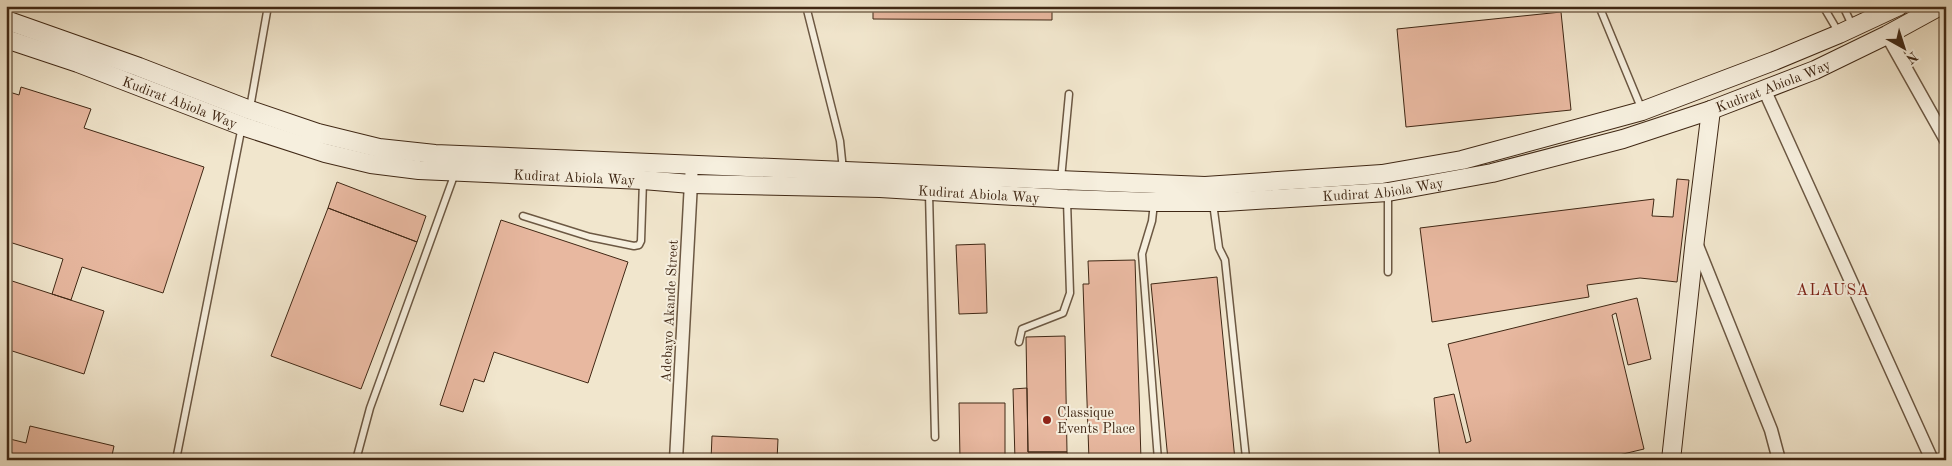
<svg xmlns="http://www.w3.org/2000/svg" width="1952" height="466" font-family="'Old Standard TT',serif">
<style>
.building{fill:#e8b8a0;stroke:#402815}
.lines{fill:none;stroke-linecap:round;stroke-linejoin:round}
.lane-casing{stroke:#6c5843;stroke-width:9}
.street-casing{stroke:#6c5843;stroke-width:15}
.secondary-casing{stroke:#402815;stroke-width:20}
.lane{stroke:#f6efde;stroke-width:6}
.street{stroke:#f6efde;stroke-width:12}
.secondary{stroke:#f6efde;stroke-width:18}
.poi-dot{fill:#8f2418;stroke:#f6efde;stroke-width:2}
.labels{text-anchor:middle;stroke-width:4;stroke-linejoin:round;paint-order:stroke}
.street-label{font-size:14px;fill:#402815;stroke:#f6efde}
.poi-label{font-size:14px;fill:#402815;stroke:#f6efde;text-anchor:start}
.quarter-label{font-size:16px;letter-spacing:1px;fill:#7a1f14;stroke:#f6efde}
</style>
<rect width="100%" height="100%" fill="#f1e6cd"/>
<filter id="stains"><feTurbulence type="fractalNoise" baseFrequency=".004" numOctaves="4"/><feColorMatrix values="0 0 0 0 .2 0 0 0 0 .09 0 0 0 0 .02 0 0 0 .5 -.17"/></filter>
<radialGradient id="worn" r=".72"><stop offset=".6" stop-color="#630" stop-opacity="0"/><stop offset="1" stop-color="#630" stop-opacity=".3"/></radialGradient>
<path class="building" d="M873,6h179v14l-179,-1z
M1561,12l10,98 -165,17 -9,-98z
M21,87l70,22 -7,19 120,39 -41,126 -81,-26 -11,33 -19,-6 11,-35 -57,-18v-150l13,4z
M1677,179l12,1 -12,102 -37,-4 -53,7 2,12 -157,25 -12,-94 234,-29 -2,17 21,1z
M337,182l89,34 -9,26 -89,-34z
M328,208l89,34 -56,147 -90,-33z
M501,220l127,42 -40,121 -94,-31 -10,30 -10,-3 -11,33 -23,-7z
M985,244l2,69 -28,1 -3,-69z
M1135,260l6,200h-52l-6,-176h6l-1,-23z
M1217,277l18,183h-67l-17,-176z
M6,279l98,32 -20,63 -78,-25z
M1637,298l14,61 -23,6 -12,-52 -4,2 32,134 -46,11h-158l-6,-62 20,-4 12,49 5,-2 -23,-97z
M1065,336l2,116h-39l-2,-115z
M1027,388l1,64h39l1,8h-53l-2,-71z
M959,403h46v57h-45z
M30,426l84,20 -3,14h-105v-22l20,5z
M712,436l66,3 -1,21h-66z"/>
<g class="lines">
<g class="lane-casing">
<path id="lane" d="M806,6l34,135 3,29
M1599,6l43,104
M1823,6l16,27
M1843,6l9,19
M250,108l18,-102
M1061,179l8,-85
M929,193l6,244
M1388,193v79
M1154,203l-2,18 -10,33 16,206
M1213,203l6,45 6,12 21,198
M523,216l67,21 44,9 5,-1 2,-4 2,-60
M1019,342l3,-13 41,-16 7,-20 -3,-92
M176,460l66,-334
M356,460l14,-52 85,-235"/>
</g>
<g class="street-casing">
<path id="street" d="M1887,35l59,105
M1764,89l168,371
M1696,243l75,187 8,30
M676,460l16,-296"/>
</g>
<g class="secondary-casing">
<g id="secondary">
<path d="M6,20l133,47 111,43 68,23 61,15 56,6 770,32 177,-12 80,-14 180,-49 132,-50 65,-27 60,-28"/>
<path id="s1" d="M6,39l72,24 164,63 83,27 46,11 48,6 224,10 48,4 189,4 187,11 87,3h70l164,-10 104,-19 131,-34 88,-29 104,-40 72,-35 53,-29"/>
<path d="M1671,460l24,-221 16,-129"/>
</g>
</g>
<use href="#lane" class="lane"/>
<use href="#street" class="street"/>
<use href="#secondary" class="secondary"/>
</g>
<circle class="poi-dot" cx="1047" cy="420" r="5"/>
<g class="labels">
<g class="street-label">
<text dy="5" stroke="none"><textPath href="#s1" startOffset="1805">Kudirat Abiola Way</textPath></text>
<text dy="5" stroke="none"><textPath href="#s1" startOffset="185">Kudirat Abiola Way</textPath></text>
<text dy="5" stroke="none"><textPath href="#s1" startOffset="590">Kudirat Abiola Way</textPath></text>
<text dy="5" stroke="none"><textPath href="#s1" startOffset="1400">Kudirat Abiola Way</textPath></text>
<text dy="5" stroke="none"><textPath href="#s1" startOffset="995">Kudirat Abiola Way</textPath></text>
<text transform="translate(669 311) rotate(-87)" y="5">Adebayo Akande Street</text>
</g>
<g class="poi-label">
<text x="1057" y="417">Classique<tspan x="1057" dy="16">Events Place</tspan></text>
</g>
<g class="quarter-label">
<text x="1833" y="295">ALAUSA</text>
</g>
</g>
<rect width="1952" height="466" fill="none" stroke="#f1e6cd" stroke-width="25"/>
<rect x="8" y="8" width="1937" height="451" fill="none" stroke="#402815" stroke-width="2.5"/>
<rect x="12" y="12" width="1927" height="441" fill="none" stroke="#402815"/>
<g transform="translate(1904 48) rotate(141)" stroke="#f6efde" stroke-width="4" paint-order="stroke">
<path d="M0-4L9 19L0 12L-9 19Z" fill="#402815"/>
<text y="-8" font-size="14" font-weight="bold" text-anchor="middle" fill="#402815">N</text>
</g>
<rect width="100%" height="100%" filter="url(#stains)"/>
<rect width="100%" height="100%" fill="url(#worn)"/>
</svg>
